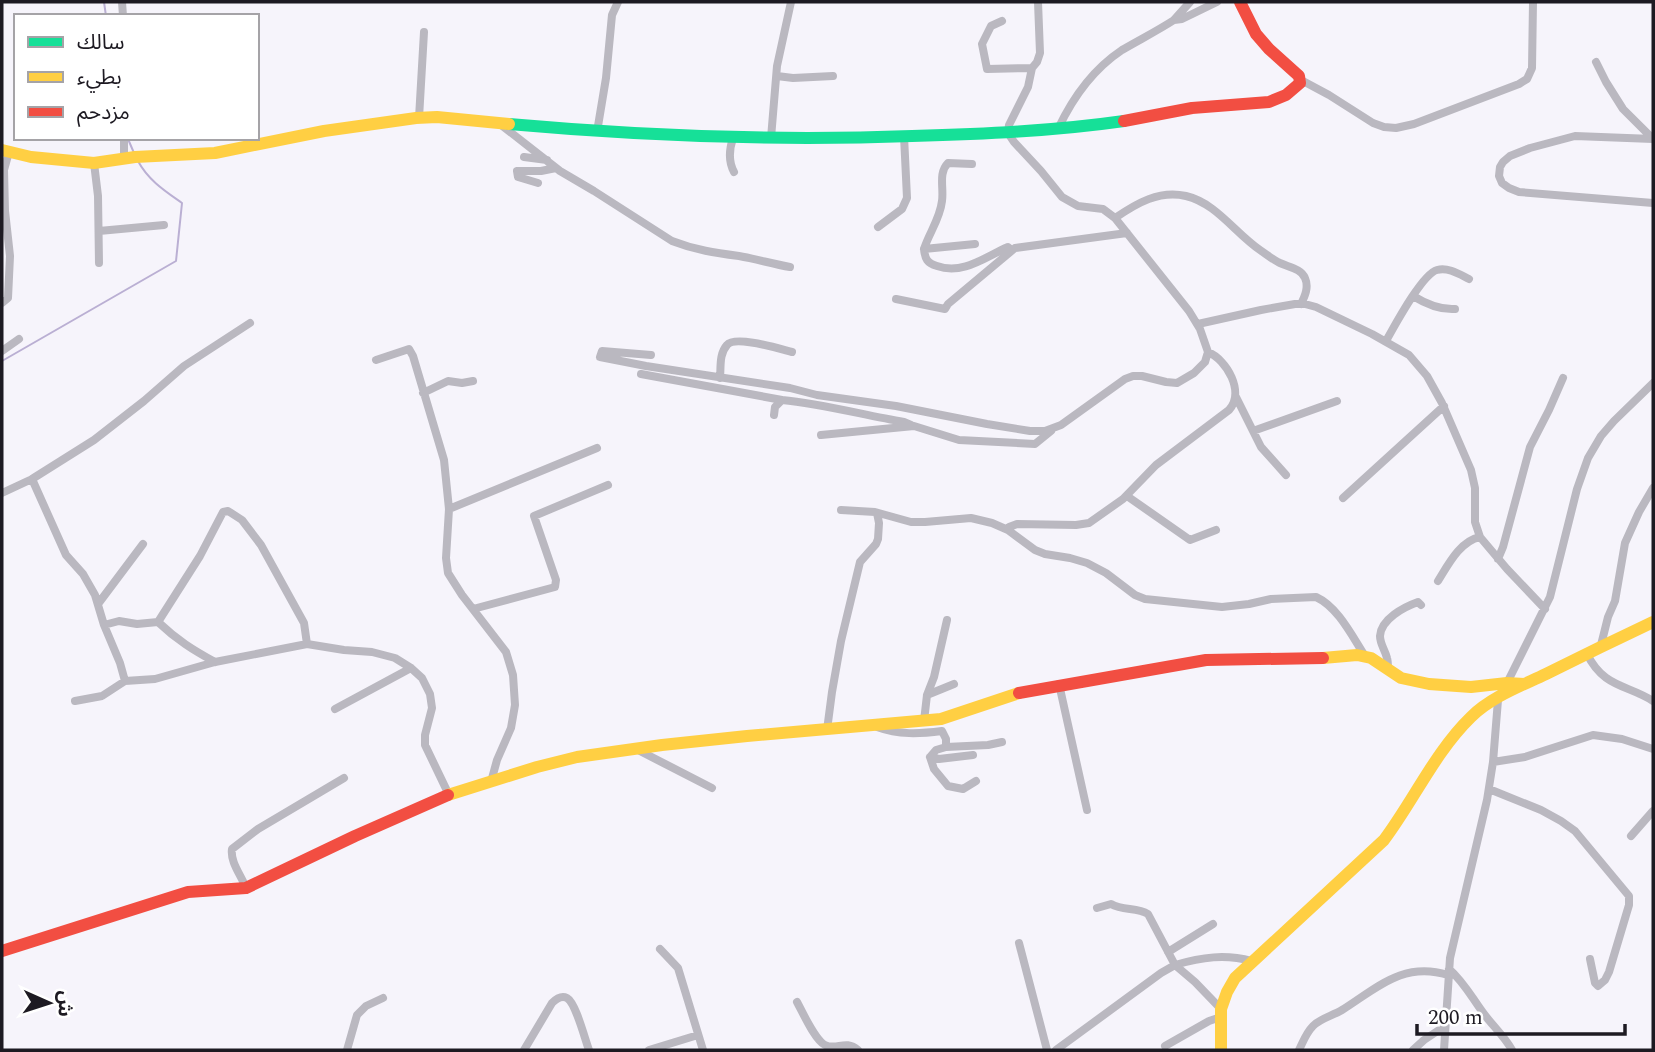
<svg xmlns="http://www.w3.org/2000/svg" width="1655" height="1052" font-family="Spectral,'Noto Sans Arabic',serif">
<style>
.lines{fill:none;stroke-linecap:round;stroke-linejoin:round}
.stream{stroke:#baafd3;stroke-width:2}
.street{stroke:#bab8c0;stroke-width:8}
.fast{stroke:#16e098;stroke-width:12}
.slow{stroke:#ffcf43;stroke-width:12}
.jam{stroke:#f24e42;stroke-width:12}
</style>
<rect width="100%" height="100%" fill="#f6f4fb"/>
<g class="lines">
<path class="stream" d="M104,2l2,14
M128,139l6,14
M2,361l174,-100 6,-58c-17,-12 -34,-23 -44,-42"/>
<path class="street" d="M122,2l1,14
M1174,20l16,-18
M1002,21l-11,5 -9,18 5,25 45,-1
M1596,62l10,20 17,27 30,30
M777,76l16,2 40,-2
M1301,80l28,15 44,28 11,4 12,1 18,-4 105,-40 8,-5 5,-11 1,-66
M419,118l5,-86
M500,124l60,47 34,20 78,50c23,9 44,12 67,15 17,3 34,8 51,11
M1058,129c15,-32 34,-59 64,-79 17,-10 35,-19 52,-30l8,-1 35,-17
M597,132l9,-54 6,-63 6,-13
M124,138v20
M733,138c-4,12 -5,23 1,34
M771,138l6,-72 14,-64
M1653,139l-78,-3 -45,12 -20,8 -7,6 -3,5 -1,9 3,7 7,5 10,4 134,11
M524,157l23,3
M94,163l4,33 1,67
M538,183l-20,-6 -1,-6h24l15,-3
M1115,218c22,-15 44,-28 71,-22 30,7 49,37 74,54 6,4 12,9 18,12 9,5 23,6 27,16 4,9 0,18 -4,26
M878,227l24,-18 5,-11 -3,-62
M99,231l65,-6
M975,244l-51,5c1,10 3,14 13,17 26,9 48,-9 71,-19l3,4
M924,249c5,-16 16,-30 18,-48 2,-13 -4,-28 6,-38l24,1
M1413,296c13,8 27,14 42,13
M896,299l49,10 3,-5 67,-56 112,-15
M2,303l6,-5 2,-42 -5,-45 -1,-41 5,-18
M1198,324l63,-14 34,-6h10l11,3 56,27 37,21 18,21 15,27 29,67 4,18v34l5,15 27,32 38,40
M1386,341c8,-14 36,-67 51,-71 11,-3 22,4 32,9
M2,351l17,-12
M1208,352c19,8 37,40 21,58l-73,55 -33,34 -34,24 -13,2 -59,-1 -8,3 -1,3 27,20 10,4 25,4 17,5 19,10 29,22 10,4 77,8 27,-3 22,-5 45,-2c22,10 36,39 49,59
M651,355l-49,-4 -2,6 46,9 144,22 27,7 79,11 91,18 43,7h15l16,-6 64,-46 8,-3h9l24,6 11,1 17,-10 11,-11 3,-10 -8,-23 -11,-18 -74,-93 -12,-9 -25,-3 -16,-9 -21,-26 -27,-29 -6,-9 1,-8 19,-38 4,-19 5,-6 3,-9 -2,-51
M376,360l33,-11 4,7 31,104 5,49 -3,49 2,15 14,22 44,57 7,23 2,30 -4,23 -14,32 -6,22
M641,374l141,26
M720,378c1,-11 -1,-24 7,-33 8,-10 53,4 65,7
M423,393l25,-12 14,2 11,-2
M1236,397l17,34 84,-30
M774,415l1,-8 7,-7c41,4 81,15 122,22l7,3
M1253,431l8,16 25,28
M821,435l93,-9 45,14 76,4 16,-13
M32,479l34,76 17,19 12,21 9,30 16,38 5,18
M2,493l30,-14 62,-39 50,-39 40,-35 66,-43
M1127,496l63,44 26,-10
M1343,498l101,-92
M449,509l148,-61
M841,510l34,2 36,10h14l46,-4 21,5 16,7
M1498,559l5,-12 27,-100 19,-37 14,-32
M1438,581c10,-16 22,-40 42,-44
M98,604l45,-60
M473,609l82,-22 1,-7 -22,-64 74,-31
M158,622l42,-66 23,-44 5,-1 14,9 19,25 43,78 3,21
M104,625l15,-4 18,3 21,-2c19,18 35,28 57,40
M1601,645l7,-28 7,-16 10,-58 14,-31 14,-24
M1587,654c17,34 39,30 66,47
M1388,670c0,-3 0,-10 -1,-12 -2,-8 -7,-14 -7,-22 1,-17 24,-29 38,-34l3,3
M1507,683l43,-86 27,-108 11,-31 13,-22 13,-15 39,-38
M1059,684l28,126
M927,695l7,-18 13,-57
M75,701l27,-5 23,-15 30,-2 60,-17 92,-18 37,6 28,2 23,6 16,10 11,10 8,16 2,14 -7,27v10l24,50
M335,709l76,-41
M924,721l3,-26 27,-11
M877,727c22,8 42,7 65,4l4,8v8l42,-2 14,-3
M827,730l5,-38 9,-51 19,-79 16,-18 2,-5 1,-16 -2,-10
M946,747l-10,3 -6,7 9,2 34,-4
M638,750l74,38
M930,757l4,12 14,17 15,3 13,-8
M1493,762l32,-5 68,-22 29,4 31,10
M1489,789l52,21 20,11 14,10 54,65v9l-20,67 -4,8 -7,6 -3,-3 -5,-24
M1631,836l22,-25
M246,888c-5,-13 -16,-26 -14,-39l26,-20 86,-51
M1097,908l14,-4c12,7 26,3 37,10l27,51c27,-8 50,-11 77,-4
M1019,943l28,107
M660,949l18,19 25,82
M1168,952l45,-28
M1449,969c15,13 23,29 35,45 9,12 21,23 28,36
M797,1002c6,11 18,38 28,43 12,6 20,-6 33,5
M1165,1046l44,-25 12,-4
M347,1050l10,-35 9,-9 17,-8
M524,1050l28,-47c4,-4 9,-8 15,-5 9,5 18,42 22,52
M649,1050l49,-15
M1056,1050l105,-77 14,-8 20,17 26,27
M1299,1050c4,-8 7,-17 14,-24 8,-8 19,-10 29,-16 35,-22 61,-49 106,-35
M1413,1050l11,-10 21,-14
M1444,1050l6,-92 37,-158 6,-38 5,-62"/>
<path class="fast" d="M509,124c134,12 268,17 403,12 71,-2 142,-5 212,-15"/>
<path class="slow" d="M2,150l29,7 63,6 41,-6 80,-4 109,-22 92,-13 21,-1 72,7
M1323,658l34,-3 14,3 30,20 28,6 42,3 36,-4 17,1
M448,795l89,-28 40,-10 85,-12 85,-9 194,-17 78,-26
M1221,1050v-41l6,-17 8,-14 149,-138c30,-40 51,-88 87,-123 20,-20 50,-31 75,-43 36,-18 71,-35 107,-52"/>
<path class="jam" d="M1124,121l68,-13 77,-6 17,-7 14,-12 -1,-7 -30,-27 -13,-15 -16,-32
M1019,693l187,-33 117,-2
M2,951l186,-59 58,-4 109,-52 93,-41"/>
</g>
<rect width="1655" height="1052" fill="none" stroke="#1d1a22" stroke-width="7"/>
<rect x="14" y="14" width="245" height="126" fill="#ffffff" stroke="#a5a3a7" stroke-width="2"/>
<rect x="28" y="37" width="35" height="10" fill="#16e098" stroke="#a5a3a7" stroke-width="2"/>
<text x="77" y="49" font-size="21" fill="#1d1a22">سالك</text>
<rect x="28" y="72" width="35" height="10" fill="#ffcf43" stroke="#a5a3a7" stroke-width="2"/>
<text x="77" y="84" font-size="21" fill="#1d1a22">بطيء</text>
<rect x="28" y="107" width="35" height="10" fill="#f24e42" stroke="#a5a3a7" stroke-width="2"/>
<text x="77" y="119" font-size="21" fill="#1d1a22">مزدحم</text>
<g transform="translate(49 1003) rotate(93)" stroke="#ffffff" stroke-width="5" paint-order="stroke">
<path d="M0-5L12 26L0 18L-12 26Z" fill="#1d1a22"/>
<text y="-10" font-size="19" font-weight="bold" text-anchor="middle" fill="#1d1a22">ش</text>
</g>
<path d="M1417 1024v10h208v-10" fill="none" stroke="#1d1a22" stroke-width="3.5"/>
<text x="1428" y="1024" font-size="21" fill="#1d1a22" stroke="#ffffff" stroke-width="5" paint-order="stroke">200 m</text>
</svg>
